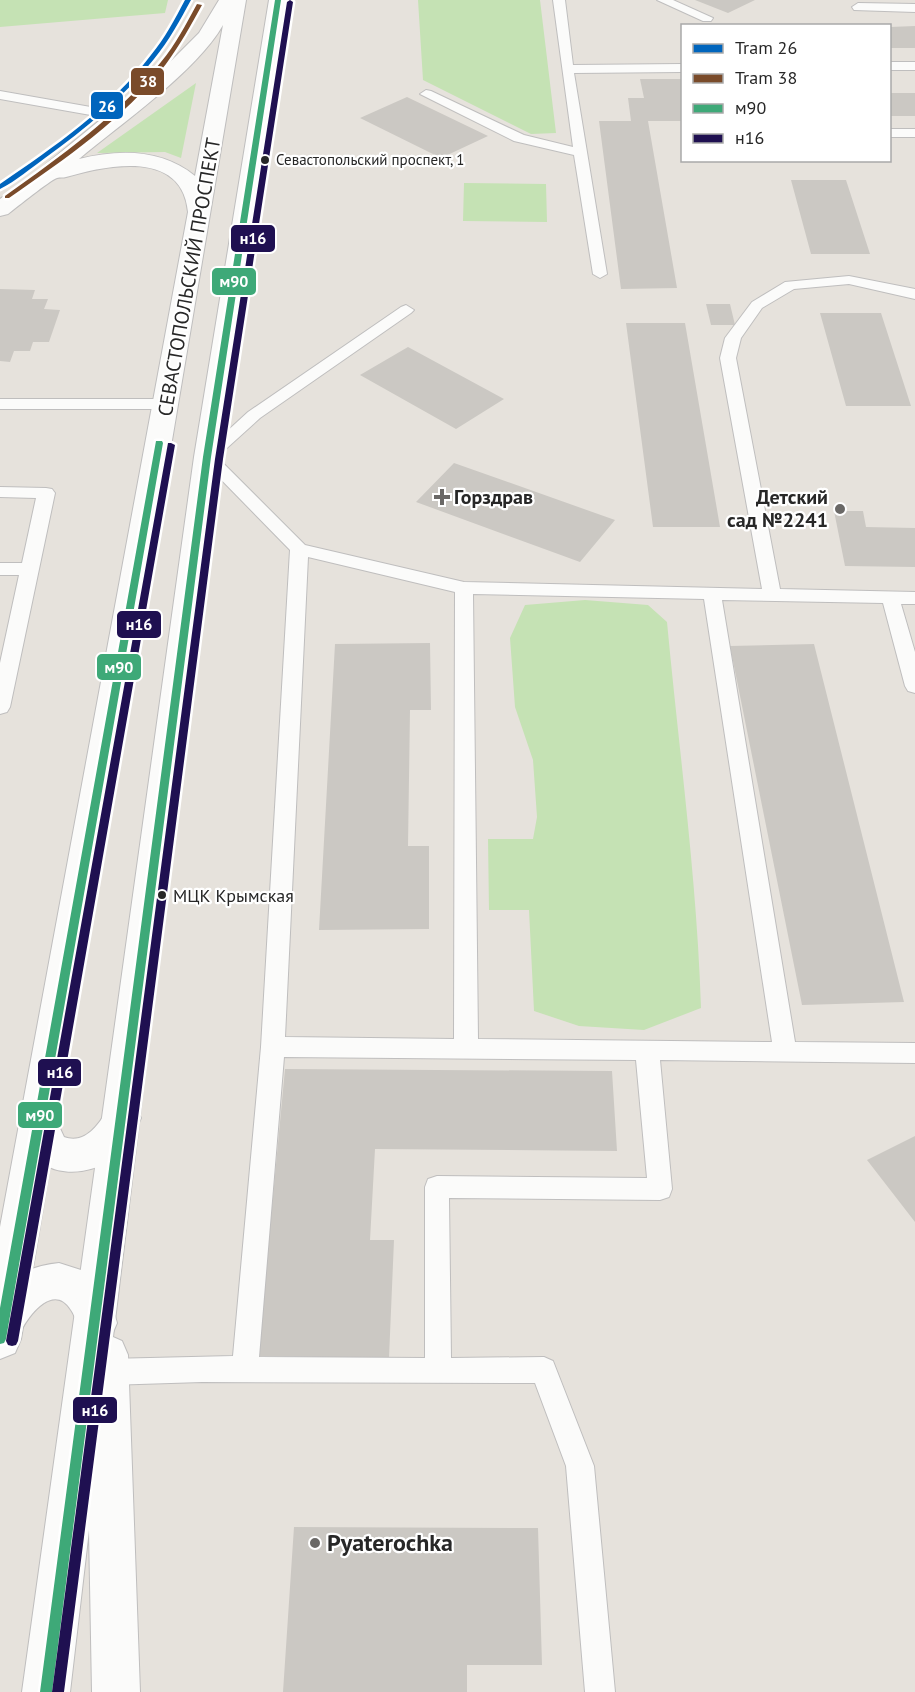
<svg xmlns="http://www.w3.org/2000/svg" width="915" height="1692" font-family="'PT Sans',sans-serif">
<style>
.green{fill:#c5e2b4}
.building{fill:#cbc8c3}
.lines{fill:none;stroke-linecap:round;stroke-linejoin:round}
.lane-casing{stroke:#bfbebe;stroke-width:2}
.street-casing{stroke:#bfbebe;stroke-width:2}
.secondary-casing{stroke:#bfbebe;stroke-width:2}
.lane{fill:#fbfbfa;fill-rule:evenodd}
.street{fill:#fbfbfa;fill-rule:evenodd}
.secondary{fill:#fbfbfa;fill-rule:evenodd}
.bus-1-casing{stroke:#fff;stroke-width:5}
.bus-2-casing{stroke:#fff;stroke-width:5}
.bus-1{fill:#3ea978;fill-rule:evenodd}
.bus-2{fill:#1f1051;fill-rule:evenodd}
.tram-1-casing{stroke:#fff;stroke-width:5}
.tram-2-casing{stroke:#fff;stroke-width:5}
.tram-1{fill:#0065bd;fill-rule:evenodd}
.tram-2{fill:#7a4b2a;fill-rule:evenodd}
.bus-dot{fill:#272727;stroke:#fff;stroke-width:2}
.poi-dot{fill:#6a6866;stroke:#fff;stroke-width:2}
.labels{text-anchor:middle;stroke-width:4.5;stroke-linejoin:round;paint-order:stroke}
.far-bus-label{font-size:15px;fill:#272727;stroke:#fff;text-anchor:start}
.bus-label{font-size:18px;fill:#272727;stroke:#fff;text-anchor:start}
.street-label{font-size:20px;fill:#272727;stroke:#fff}
.poi-label{font-size:20px;font-weight:bold;fill:#272727;stroke:#fff;text-anchor:start}
.near-poi-label{font-size:24px;font-weight:bold;fill:#272727;stroke:#fff;text-anchor:start}
.line-badge{stroke:#fff;stroke-width:2}
.badge-label{font-size:16px;text-anchor:middle;font-weight:bold;fill:#fff}
</style>
<rect width="100%" height="100%" fill="#e6e2dc"/>
<path class="green" d="M0,0h168l-3,13 -165,14z
M418,0h122l16,133 -25,1 -108,-54z
M196,83l-15,75 -16,-6 -68,1z
M464,183l82,1 1,38 -84,-1z
M585,600l63,5 19,17c12,129 30,257 34,386l-57,22 -65,-4 -45,-15 -5,-101h-40l-1,-71h45l4,-22 -4,-57 -18,-53 -5,-69 15,-33z"/>
<path class="building" d="M695,0h60l-27,13z
M915,26v22h-25v-21z
M640,79h42v42h-34l29,167 -56,1 -22,-168h32l-3,-23h16z
M890,93h25v23h-25z
M407,97l81,39 -47,22 -81,-40z
M791,180h55l24,74h-59z
M0,289l35,1 -3,9h16l-4,10 16,1 -11,32h-16l-3,9h-16l-4,11 -10,-1z
M706,304h24l5,21h-24z
M820,313h61l30,93h-65z
M626,323h59l35,204h-67z
M408,347l96,52 -48,30 -96,-54z
M454,463l161,57 -35,42 -164,-60z
M834,511h29l3,16 49,1v39l-70,-1z
M430,643l1,67h-21l-2,136h21v83l-110,1 16,-286z
M814,644l90,358 -102,3 -72,-359z
M285,1069l327,2 5,80 -242,-2 -5,91h24l-5,118 -131,-2z
M915,1136v86l-48,-62z
M294,1527l244,1 4,137h-75v27h-184z"/>
<g class="lines">
<g class="lane-casing">
<path id="lane" d="M553,0h12l8,65 109,-1v8l-108,1 33,201 -7,4 -7,-4 -19,-119 -60,-14 -94,-47 6,-4 5,1 93,44 49,12z
M657,0h16l40,18 -2,3h-8z
M858,3l57,1v8l-61,-2 -2,-3z
M890,62h25v8h-25z
M0,91l119,21 7,4 -7,4 -119,-21z
M890,129h25v8h-25z
M849,276l66,13v10l-66,-15 -55,5 -32,19 -21,30 -5,20 44,231 135,3v12h-14l14,48v41l-7,-2 -3,-5 -22,-83 -161,-3 73,442 120,1v20l-255,-3 12,129 -3,8 -9,3 -211,-2 2,160 93,-1 9,4 41,105 21,226h-30l-19,-226 -31,-83 -333,-1 -94,3 -9,-4 -4,-9 4,-9 9,-4 125,-3 28,-309 29,-497 -91,-93 49,-45 153,-105 5,-2 8,5 -3,3 -151,105 -43,39 88,88 159,37 298,7 -42,-231 5,-20 27,-36 33,-20zM308,557l147,35 -1,447 -169,-2zM473,594l231,5 68,443 -294,-3zM284,1057l352,3 11,118 -210,-2 -9,3 -3,8v171l-166,-1z
M0,399h166l8,5 -8,5h-166z
M0,487l46,1 6,1 3,4 -45,214 -3,5 -7,2v-51l19,-88h-19v-12h22l14,-65 -36,-1z"/>
</g>
<g class="street-casing">
<path id="street" d="M122,1102l13,5 6,11c-7,14 -13,29 -26,39 -28,21 -72,22 -89,-13 -6,-13 -7,-23 -1,-35l13,-5 13,5 13,28c22,8 36,-14 45,-30z
M59,1263l25,8 18,13 11,25 4,14 -6,14 -15,5 -15,-5c-3,-9 -5,-20 -10,-27 -19,-30 -47,11 -54,29l-17,5v-55c14,-16 38,-24 59,-26z"/>
</g>
<g class="secondary-casing">
<path id="secondary" d="M219,0h27l-225,1339 -6,14 -15,6v-132l188,-1015c-6,-63 -81,-47 -122,-35 -3,1 -6,0 -9,1 -8,3 -40,29 -49,36l-8,2v-17l33,-24 133,-109 33,-33zM223,25l-28,151c-33,-27 -75,-27 -116,-17 43,-36 118,-88 144,-134z
M269,0h18l-67,457 -107,880 9,4 6,14 12,337h-48l-3,-162 -19,162h-48l172,-1235z"/>
</g>
<use href="#lane" class="lane"/>
<use href="#street" class="street"/>
<use href="#secondary" class="secondary"/>
<g class="bus-1-casing">
<path id="bus-1" d="M275,0h6l-70,457 -159,1235h-12l163,-1235z
M156,441h6l1,2 -157,896 -2,4 -4,1v-36z"/>
</g>
<g class="bus-2-casing">
<path id="bus-2" d="M290,0l3,2 -70,457 -159,1233h-12l163,-1233 72,-457z
M168,443h3l4,2 -157,896 -2,4 -4,1 -4,-1 -2,-4z"/>
</g>
<use href="#bus-1" class="bus-1"/>
<use href="#bus-2" class="bus-2"/>
<g class="tram-1-casing">
<path id="tram-1" d="M185,0h6c-11,20 -22,41 -37,59 -30,38 -69,70 -109,99 -14,10 -29,23 -45,31v-5c54,-37 111,-76 151,-129 14,-17 24,-36 34,-55z"/>
</g>
<g class="tram-2-casing">
<path id="tram-2" d="M197,4l5,1c-11,20 -22,40 -36,59 -42,55 -101,95 -157,134h-4v-2c56,-40 113,-80 156,-134 15,-18 25,-38 36,-58z"/>
</g>
<use href="#tram-1" class="tram-1"/>
<use href="#tram-2" class="tram-2"/>
</g>
<g class="bus-dot">
<circle cx="265" cy="160" r="5"/>
<circle cx="162" cy="895" r="5"/>
</g>
<g class="poi-dot">
<path d="M439 488h6v6h6v6h-6v6h-6v-6h-6v-6h6z"/>
<circle cx="840" cy="509" r="6"/>
<circle cx="315" cy="1543" r="6"/>
</g>
<g class="labels">
<g class="far-bus-label">
<text x="276" y="165">Севастопольский проспект, 1</text>
</g>
<g class="bus-label">
<text x="173" y="902">МЦК Крымская</text>
</g>
<g class="street-label">
<text transform="translate(189 277) rotate(-80)" y="7">СЕВАСТОПОЛЬСКИЙ ПРОСПЕКТ</text>
</g>
<g class="poi-label">
<text x="454" y="504">Горздрав</text>
<text x="828" y="504" text-anchor="end">Детский<tspan x="828" dy="23">сад №2241</tspan></text>
</g>
<g class="near-poi-label">
<text x="327" y="1551">Pyaterochka</text>
</g>
</g>
<g class="line-badge">
<rect x="130" y="67" width="35" height="29" rx="6" fill="#7a4b2a"/>
<rect x="90" y="91" width="34" height="29" rx="6" fill="#0065bd"/>
<rect x="230" y="224" width="46" height="29" rx="6" fill="#1f1051"/>
<rect x="211" y="267" width="46" height="29" rx="6" fill="#3ea978"/>
<rect x="116" y="610" width="46" height="29" rx="6" fill="#1f1051"/>
<rect x="96" y="653" width="46" height="28" rx="6" fill="#3ea978"/>
<rect x="37" y="1058" width="45" height="29" rx="6" fill="#1f1051"/>
<rect x="17" y="1101" width="46" height="28" rx="6" fill="#3ea978"/>
<rect x="72" y="1396" width="46" height="28" rx="6" fill="#1f1051"/>
</g>
<g class="badge-label">
<text x="148" y="87">38</text>
<text x="107" y="112">26</text>
<text x="253" y="244">н16</text>
<text x="234" y="287">м90</text>
<text x="139" y="630">н16</text>
<text x="119" y="673">м90</text>
<text x="60" y="1078">н16</text>
<text x="40" y="1121">м90</text>
<text x="95" y="1416">н16</text>
</g>
<rect x="681" y="24" width="210" height="138" fill="#ffffff" stroke="#a9a9a9" stroke-width="1.5"/>
<rect x="693" y="44" width="30" height="9" fill="#0065bd" stroke="#a9a9a9" stroke-width="1.5"/>
<text x="735" y="54" font-size="18" fill="#272727">Tram 26</text>
<rect x="693" y="74" width="30" height="9" fill="#7a4b2a" stroke="#a9a9a9" stroke-width="1.5"/>
<text x="735" y="84" font-size="18" fill="#272727">Tram 38</text>
<rect x="693" y="104" width="30" height="9" fill="#3ea978" stroke="#a9a9a9" stroke-width="1.5"/>
<text x="735" y="114" font-size="18" fill="#272727">м90</text>
<rect x="693" y="134" width="30" height="9" fill="#1f1051" stroke="#a9a9a9" stroke-width="1.5"/>
<text x="735" y="144" font-size="18" fill="#272727">н16</text>
</svg>
